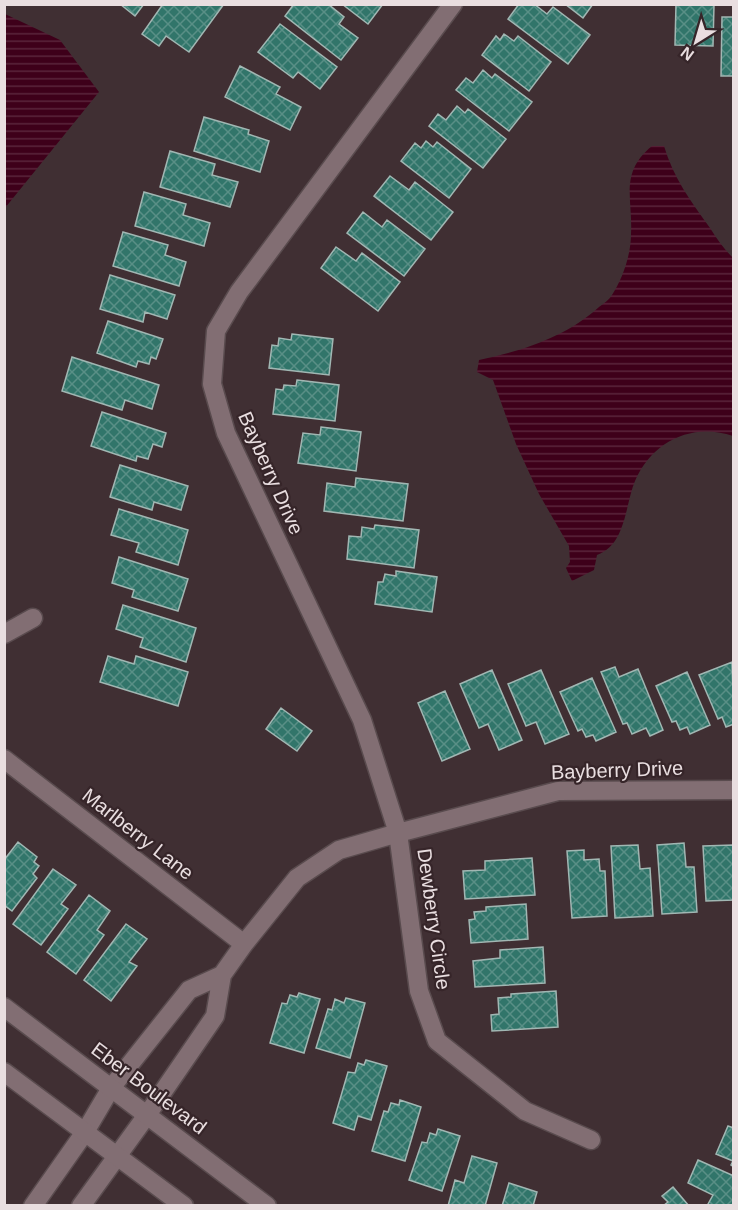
<svg xmlns="http://www.w3.org/2000/svg" width="738" height="1210" font-family="Helvetica,sans-serif">
<style>
.water{fill:url(#water-rules)}
.building{fill:url(#building-cross-hatch);stroke:#a1b7b3;stroke-width:1.5}
.lines{fill:none;stroke-linecap:round;stroke-linejoin:round}
.street-casing{stroke:#594b4e;stroke-width:21}
.secondary-casing{stroke:#594b4e;stroke-width:21}
.street{stroke:#826e73;stroke-width:18}
.secondary{stroke:#826e73;stroke-width:18}
.labels{text-anchor:middle;stroke-width:4.5;stroke-linejoin:round;paint-order:stroke}
.street-label{font-size:20px;fill:#e9dee0;stroke:#362529}
</style>
<defs>
<pattern id="water-rules" width="6" height="5" patternUnits="userSpaceOnUse" patternTransform="scale(1.5)"><rect width="6" height="5" fill="#3e001a"/><path d="M0 2.5h6" fill="none" stroke="#5a253b"/></pattern>
<pattern id="building-cross-hatch" width="8" height="8" patternUnits="userSpaceOnUse" patternTransform="scale(1.5)"><rect width="8" height="8" fill="#31756a"/><path d="M0 0l8 8M0 8l8-8" fill="none" stroke="#598f86"/></pattern>
</defs>
<rect width="100%" height="100%" fill="#402f33"/>
<path class="water" d="M5,14l55,26 39,52 -94,116z
M652,146h12c9,31 27,56 46,82 7,11 14,21 23,30v178c-40,-14 -81,5 -98,45 -10,24 -9,64 -38,74l-3,15 -22,11 -6,-13 4,-6 -1,-16 -30,-52 -23,-50 -23,-64 -16,-8 2,-12c43,-9 87,-23 120,-53 5,-4 10,-7 13,-12 11,-17 19,-41 19,-61 2,-36 -12,-61 21,-88z"/>
<path class="building" d="M120,4h24l-9,12z
M163,4h61l-35,48 -23,-16 -7,10 -17,-12z
M294,4h34l16,13 -5,7 19,14 -17,22 -56,-44z
M342,4h41l-15,20z
M519,4h15l13,10 6,-7 37,28 -22,29 -60,-45z
M565,4h28l-10,14z
M676,4l38,1 -1,41 -38,-1z
M722,17h12v59h-13z
M280,24l57,43 -17,22 -22,-17 -5,6 -35,-26z
M504,34l10,7 4,-5 33,26 -22,29 -47,-36 14,-19 4,4z
M240,66l40,21 -4,7 25,13 -11,23 -65,-33z
M483,70l9,8 3,-4 37,28 -23,29 -53,-41 10,-12 7,5z
M457,106l8,7 3,-4 38,30 -23,29 -54,-42 9,-12 8,6z
M204,117l45,13 -1,4 21,7 -9,31 -66,-21z
M426,141l7,6 4,-5 34,27 -22,29 -48,-37 14,-18 6,5z
M170,151l45,13 -3,11 26,7 -8,25 -70,-20z
M390,176l19,14 6,-8 38,30 -22,28 -57,-44z
M144,192l42,12 -3,11 27,8 -6,23 -69,-20z
M363,212l19,15 5,-7 38,29 -21,27 -57,-43z
M123,232l45,13 -3,10 21,7 -7,24 -66,-20z
M336,247l20,14 6,-8 38,29 -22,29 -57,-43z
M110,275l65,20 -8,24 -22,-7 -2,10 -43,-13z
M108,321l55,18 -7,20 -5,-2 -2,7 -11,-3 -2,6 -39,-14z
M292,334l41,5 -4,36 -60,-7 3,-23 6,1 1,-8 12,2z
M72,357l87,28 -7,24 -27,-9 -3,10 -60,-19z
M297,380l42,5 -4,36 -62,-7 3,-25 7,1 1,-5 12,1z
M102,412l64,21 -4,14 -9,-3 -5,15 -11,-3 -1,5 -45,-15z
M321,427l40,5 -5,39 -58,-8 5,-30 17,2z
M120,465l68,21 -7,24 -27,-8 -2,8 -42,-13z
M356,478l52,6 -5,37 -79,-10 3,-28 28,4z
M119,509l69,21 -10,35 -42,-13 3,-9 -28,-8z
M375,525l44,5 -5,38 -67,-9 2,-23 12,1 1,-10 12,2z
M119,557l69,22 -10,32 -46,-14 2,-7 -22,-7z
M396,571l41,6 -5,35 -57,-8 3,-22h5l2,-8 11,2z
M123,605l73,23 -10,34 -46,-15 3,-9 -27,-9z
M108,656l26,8 2,-8 52,16 -10,34 -78,-24z
M732,662l2,62 -8,3 -4,-10 -4,2 -19,-44z
M615,667l4,10 19,-8 25,61 -13,6 -4,-8 -14,6 -5,-11 -4,1 -22,-52z
M492,670l30,70 -23,10 -11,-26 -9,4 -19,-44z
M541,670l28,64 -24,10 -9,-22 -10,4 -18,-42z
M687,672l23,53 -20,9 -3,-7 -7,3 -4,-9 -4,1 -16,-36z
M592,678l24,54 -20,9 -3,-6 -7,2 -4,-8 -4,2 -18,-39z
M445,691l25,58 -28,12 -24,-58z
M281,708l31,23 -15,20 -31,-22z
M18,842l19,15 -3,5 5,4 -6,8 4,4 -25,33 -8,-6v-45z
M684,843l2,24h8l3,45 -35,2 -5,-69z
M638,845l2,24 10,-1 3,48 -38,2 -4,-72z
M733,845l1,55 -28,1 -3,-55z
M584,850v10l15,-1 1,12h5l2,45 -35,2 -5,-67z
M532,858l3,37 -70,4 -2,-28 22,-1v-9z
M53,869l23,16 -15,19 7,5 -27,36 -28,-21z
M89,895l21,16 -13,19 7,5 -28,39 -29,-22z
M526,904l2,35 -57,4 -2,-23 6,-1 -1,-7 12,-1v-4z
M126,924l21,15 -18,23 8,4 -26,35 -27,-21z
M543,947l2,36 -70,4 -2,-26 27,-3v-8z
M556,991l2,36 -66,4 -1,-16 8,-1 -1,-16 13,-1v-3z
M299,993l21,6 -16,54 -34,-10 12,-40 5,1 3,-9 7,2z
M346,998l19,5 -15,55 -34,-10 12,-39 4,1 3,-11 9,4z
M366,1060l21,6 -16,54 -13,-4 -4,14 -21,-7 15,-51 7,1 3,-10 6,2z
M400,1100l21,7 -16,54 -33,-10 12,-40 4,1 3,-9 8,2z
M728,1126l6,2v39l-3,-2 2,-4 -17,-7z
M438,1129l22,7 -18,55 -33,-11 13,-38 5,1 3,-10 6,2z
M472,1156l25,7 -12,43h-37l7,-26 9,3z
M698,1160l36,16v30h-21l-5,-2 5,-9 -25,-12z
M509,1183l28,9 -4,14h-31z
M673,1187l16,19h-26l5,-4 -6,-6z"/>
<g class="lines">
<g class="street-casing">
<path id="street" d="M453,4l-214,288 -23,39 -4,53 14,49 136,287 36,113 160,-42 176,-1
M4,634l29,-16
M4,759l240,185
M33,1206l52,-74 26,-44 78,-98 33,-15
M81,1206l66,-91 68,-99 7,-41 22,-31 53,-66 42,-28 59,-17 21,158 18,50 88,70 66,29"/>
</g>
<g class="secondary-casing">
<path id="secondary" d="M4,1007l263,199
M4,1072l180,134"/>
</g>
<use href="#street" class="street"/>
<use href="#secondary" class="secondary"/>
</g>
<g class="labels">
<g class="street-label">
<text transform="translate(271 473) rotate(66)" y="7">Bayberry Drive</text>
<text transform="translate(617 770) rotate(-2)" y="7">Bayberry Drive</text>
<text transform="translate(138 834) rotate(38)" y="7">Marlberry Lane</text>
<text transform="translate(434 919) rotate(82)" y="7">Dewberry Circle</text>
<text transform="translate(149 1088) rotate(37)" y="7">Eber Boulevard</text>
</g>
</g>
<rect width="738" height="1210" fill="none" stroke="#e9dee0" stroke-width="12"/>
<g transform="translate(696 42) rotate(217)" stroke="#362529" stroke-width="4.5" paint-order="stroke">
<path d="M0-4.5L10 22L0 15L-10 22Z" fill="#e9dee0"/>
<text y="-9" font-size="16" font-weight="bold" text-anchor="middle" fill="#e9dee0">N</text>
</g>
</svg>
